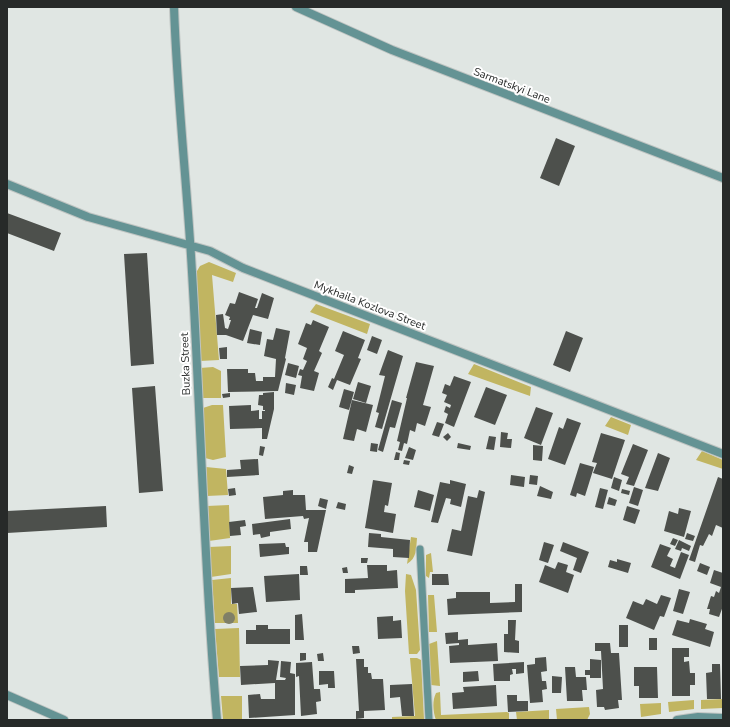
<svg xmlns="http://www.w3.org/2000/svg" width="730" height="727" font-family="'Nunito Sans',sans-serif">
<style>
.green{fill:#c1b561}
.building{fill:#4d504c}
.lines{fill:none;stroke-linecap:round;stroke-linejoin:round}
.lane-casing{stroke:#bfc4c2;stroke-width:9}
.street-casing{stroke:#bfc4c2;stroke-width:10}
.lane{stroke:#649394;stroke-width:7}
.street{stroke:#649394;stroke-width:8}
.tree{fill:#7f7f67}
.labels{text-anchor:middle;stroke-width:4;stroke-linejoin:round;paint-order:stroke}
.street-label{font-size:11px;fill:#272a29;stroke:#fff}
</style>
<rect width="100%" height="100%" fill="#e0e6e3"/>
<path class="green" d="M209,262l27,11 -3,9 -21,-7 7,85 -19,1 -6,-85 6,-10z
M316,304l54,20 -3,10 -57,-22z
M474,364l57,23 -1,9 -62,-22z
M213,367l8,4v27h-19l-2,-30z
M212,405h11l3,52 -13,3 -8,-2 -2,-50z
M611,417l20,8 -3,10 -23,-9z
M702,451l21,9v9l-27,-9z
M206,467l20,2 2,26 -21,1z
M229,505l1,33 -21,3 -2,-35z
M411,537l6,1c-1,11 0,20 -10,26z
M231,546v28l-20,3 -2,-30z
M431,553l2,19h-3l-1,6 -3,-2v-21z
M406,574l5,1 5,15 4,60 -3,4h-8l-4,-63z
M231,578v26h6l1,19h-23l-3,-43z
M428,595h6l3,37h-8z
M239,628l1,49h-21l-4,-48z
M437,641l3,45 -9,-1 -2,-41z
M410,658h7l4,2 3,59 -32,1v-3l23,-1z
M440,692l1,23 66,-3 2,1v7h-73c-3,-8 -4,-19 0,-27z
M221,696h21v24h-19z
M723,699v9l-22,1v-9z
M694,700v9l-25,3 -1,-10z
M661,703v11l-20,3 -1,-13z
M589,707l1,7 -3,6h-30l-1,-11z
M549,710v10h-32l-1,-8z"/>
<path class="building" d="M556,138l19,8 -16,40 -19,-8z
M7,213l54,20 -7,18 -47,-18z
M147,253l7,111 -23,2 -7,-112z
M239,292l19,7 -3,9h2l5,-15 12,5 -6,21 -15,-4 -10,26 -17,-6h-9l-1,-20 7,-1 2,14 3,1 3,-9h-2l1,-3 -5,-2 5,-12 5,1z
M313,320l16,7 -10,24 3,2 -8,18 5,2 -5,18 -14,-3 2,-12 -4,-1 2,-6 3,1 4,-9 -4,-2 4,-11 -9,-4 8,-21 5,2z
M276,328l14,3 -5,27 1,1 -8,32 -50,1 -1,-23h21v4h7l1,8h7v-4h12l1,-18 -12,-3 3,-17 6,1z
M250,329l12,3 -2,13 -13,-2z
M343,331l22,9 -7,18 3,1 -11,26 -13,-5 -4,10 -5,-3 4,-9 2,1 10,-24 -9,-4z
M566,331l17,7 -13,34 -17,-7z
M372,336l10,4 -5,14 -10,-4z
M227,347v12h-7l-1,-11z
M388,350l15,6 -21,73 -7,-2 4,-14 -3,-1 9,-36 -6,-1z
M416,362l18,4 -11,39 8,2 -6,19 -8,-3 -2,9 -5,-2 -3,14 -3,-1 -2,8 -4,-1 2,-8 -3,-1 10,-43h-1z
M288,363l11,3 -3,12 -11,-3z
M454,376l17,6 -17,45 -9,-4 3,-9 -4,-2 2,-6 4,2 1,-3 -7,-3 3,-7 -5,-2 3,-9 5,2z
M358,382l13,4 -5,17 -13,-4z
M286,383l10,2 -2,10 -9,-2z
M155,386l8,105 -24,2 -7,-105z
M486,387l21,8 -12,30 -21,-8z
M344,389l10,3 -5,18 -10,-3z
M274,392v17l-7,30h-5v-11l-32,1 -1,-23 22,-1v6l8,-1v9h3v-8h3v-1h-2v-4l-5,-1 1,-10h4v-2z
M230,393v4l-7,1 -1,-4z
M352,400l21,5 -7,27 -9,-3 -3,12 -11,-2z
M392,400l10,3 -7,25 -5,-1 -7,25 -5,-2z
M536,407l17,6 -12,32 -17,-7z
M567,418l14,5 -16,42 -17,-6 11,-32 4,2z
M437,422l7,2 -5,13 -7,-2z
M501,432l7,1 -1,6h5l-1,9 -11,-1z
M448,433l3,4 -4,4 -4,-4z
M601,433l24,7 -13,39 -19,-6 4,-10 -5,-1z
M489,436l7,1 -2,13 -8,-1z
M371,443l7,1 -1,8 -7,-1z
M458,443l13,3 -1,4 -13,-2z
M633,444l15,6 -14,36 -8,-2 3,-7 -8,-3z
M533,445l10,1 -1,15 -9,-1z
M260,446l5,1 -2,9 -4,-1z
M409,447l7,3 -3,10 -8,-2z
M396,452l4,1 -1,7h-5z
M658,453l12,5 -12,33 -13,-3z
M258,459l1,16 -32,2v-7l14,-1 -1,-9z
M404,460l6,1 -1,4 -6,-1z
M580,463l14,4 -9,29 -8,-3 -1,4 -6,-2z
M349,465l5,2 -2,7 -5,-1z
M511,475l14,2 -1,10 -14,-2z
M530,475l8,1 -1,9 -8,-1z
M614,477l8,3 -3,11 -8,-3z
M718,477l5,2v49l-7,-3 -4,11 -3,-2 -6,12 -3,-1 -5,17 -6,-2z
M373,480l19,3 -4,23 -3,-1 -1,7 12,2 -3,19 -28,-5z
M450,480l16,4 -5,23 -11,-3 1,-5 -5,-1 -8,25 -7,-1 9,-40 10,2z
M540,486l13,6 -2,7 -14,-3z
M634,487l9,3 -5,16 -9,-3z
M235,488l1,7 -7,1 -1,-7z
M600,488l8,2 -5,19 -8,-2z
M622,489l8,2 -1,4 -8,-2z
M293,490v5h12l1,15h20l-9,42h-9v-10h-4l5,-24 -5,1 -1,-3 -38,3 -2,-22 20,-2v-4z
M418,490l16,5 -4,16 -16,-4z
M479,490l6,2 -13,64 -25,-5 5,-22 9,2 7,-35 9,2z
M609,497l8,3 -2,6 -8,-2z
M320,498l8,2 -2,9 -8,-3z
M338,502l8,2 -1,6 -9,-2z
M106,506l1,21 -100,6v-22z
M627,506l13,4 -5,14 -12,-4z
M679,508l12,3 -7,26 -20,-6 5,-20 9,3z
M290,519l1,10 -21,3v4l-9,2 -1,-4 -7,1 -1,-11z
M245,520l1,6 -6,1 1,8 -11,1 -1,-14z
M369,533l12,1v3l29,3 -1,18 -16,-1v-8l-25,-2z
M687,533l8,3 -2,5 -8,-2z
M673,538l5,2 -3,6 -5,-2z
M679,540l12,6 -2,5 -7,-3 -1,3 -6,-2z
M544,542l10,3 -6,18 -9,-3z
M563,542l26,10 -8,21 -8,-3 4,-12 -17,-7z
M285,543l1,4h3v7l-29,3 -1,-13z
M660,544l11,4 -4,8 6,3 -3,7 5,2 6,-16 8,3 -9,24 -29,-12z
M361,558h7l-1,5h-6z
M617,559l14,4 -3,10 -20,-6 2,-7 7,2z
M558,562l10,3 -2,7 8,3 -6,18 -29,-11 6,-17 10,4z
M700,563l10,4 -3,8 -10,-4z
M367,565h20v6l10,-1 1,18 -43,2v3h-10v-14l23,-1z
M300,566h7l1,9h-8z
M347,567l1,6h-5l-1,-5z
M714,570l9,3v33l-4,11 -10,-3 1,-5h-3l4,-13 3,1 2,-6 3,2 2,-6 -11,-4z
M299,574l1,26 -34,2 -2,-26z
M432,574h16l1,11h-17z
M515,584h7v28l-74,3 -1,-16 9,-1v-6h34v11l25,-1z
M253,587l4,25 -18,2 -1,-11 -6,1 -1,-16z
M679,589l11,3 -7,22 -10,-3z
M661,595l10,3 -7,19 -4,-1 -6,14 -28,-12 7,-17 10,4 3,-6 11,5z
M302,614l2,26h-9v-25z
M393,616v5l8,-1 1,18 -24,1 -1,-22z
M690,619l17,5 -2,5 9,3 -4,15 -38,-12 5,-15 12,3z
M508,620h8l-1,20 4,1v12l-15,-1v-18h4z
M256,625h12v4h22v15h-44v-14h10z
M619,625h9v22h-9z
M458,632v8l10,-1v6l29,-2 1,18 -48,2 -1,-17 10,-1v-2l-13,1 -1,-11z
M649,638h8v12h-8z
M595,643h15l1,10h8l3,47h-4l1,8 -14,2 -1,-3h-7l-1,-17 7,-1 -2,-38h-6z
M352,646h7l1,7 -7,1z
M672,648h17v9h-5v5l5,-1 1,12h5v12h-5v11h-18z
M300,653h6v7l-6,1z
M323,653l1,8h-6l-1,-7z
M546,657l1,14 -6,1 1,9h4l1,8 -5,1 1,12 -13,1 -3,-38 8,-1v-6z
M356,659h8v8h4v6h3l1,6h11l2,31 -21,1v7l-8,1v-8h3z
M590,659l11,1v18h-11v-3h-5v-5h5z
M268,660l11,1 -3,19h9l1,-2 -6,-1 1,-16 10,1 -1,11 5,1v41l-46,3 -1,-23 12,-1 1,5h14v-16l-34,2 -1,-19 28,-1z
M312,662l2,27h6l1,12 -5,1 1,12 -16,2 -2,-40 -3,1v-14z
M524,662v11l-8,1v-5h-4l1,5 -3,1v6h-16l-1,-17z
M712,664h8l1,35h-14l-1,-26 6,-1z
M565,667h10l1,10h10l1,13h-5l1,11h-16z
M634,667h23l1,31h-19v-12h-5z
M319,671h15l1,17h-7v-4l-9,1z
M478,671l1,10 -16,1v-10z
M552,676l10,1 -1,16h-9z
M412,684l2,32h-12l-2,-19 -10,1v-13z
M496,685l1,21 -44,3 -1,-16 12,-1 -1,-5z
M507,695h10v6h11v10l-20,1z"/>
<g class="lines">
<g class="lane-casing">
<path id="lane" d="M420,549l9,171"/>
</g>
<g class="street-casing">
<path id="street" d="M174,7c3,89 13,177 18,265 9,149 12,299 25,448
M296,7l96,43 331,128
M7,184l81,33 122,34 33,17 480,186
M7,695l57,25
M677,720l21,-3 25,1"/>
</g>
<use href="#lane" class="lane"/>
<use href="#street" class="street"/>
</g>
<circle class="tree" cx="229" cy="618" r="6"/>
<g class="labels">
<g class="street-label">
<text transform="translate(512 85) rotate(21)" y="4">Sarmatskyi Lane</text>
<text transform="translate(370 305) rotate(21)" y="4">Mykhaila Kozlova Street</text>
<text transform="translate(185 364) rotate(-92)" y="4">Buzka Street</text>
</g>
</g>
<rect width="730" height="727" fill="none" stroke="#272a29" stroke-width="16"/>
</svg>
